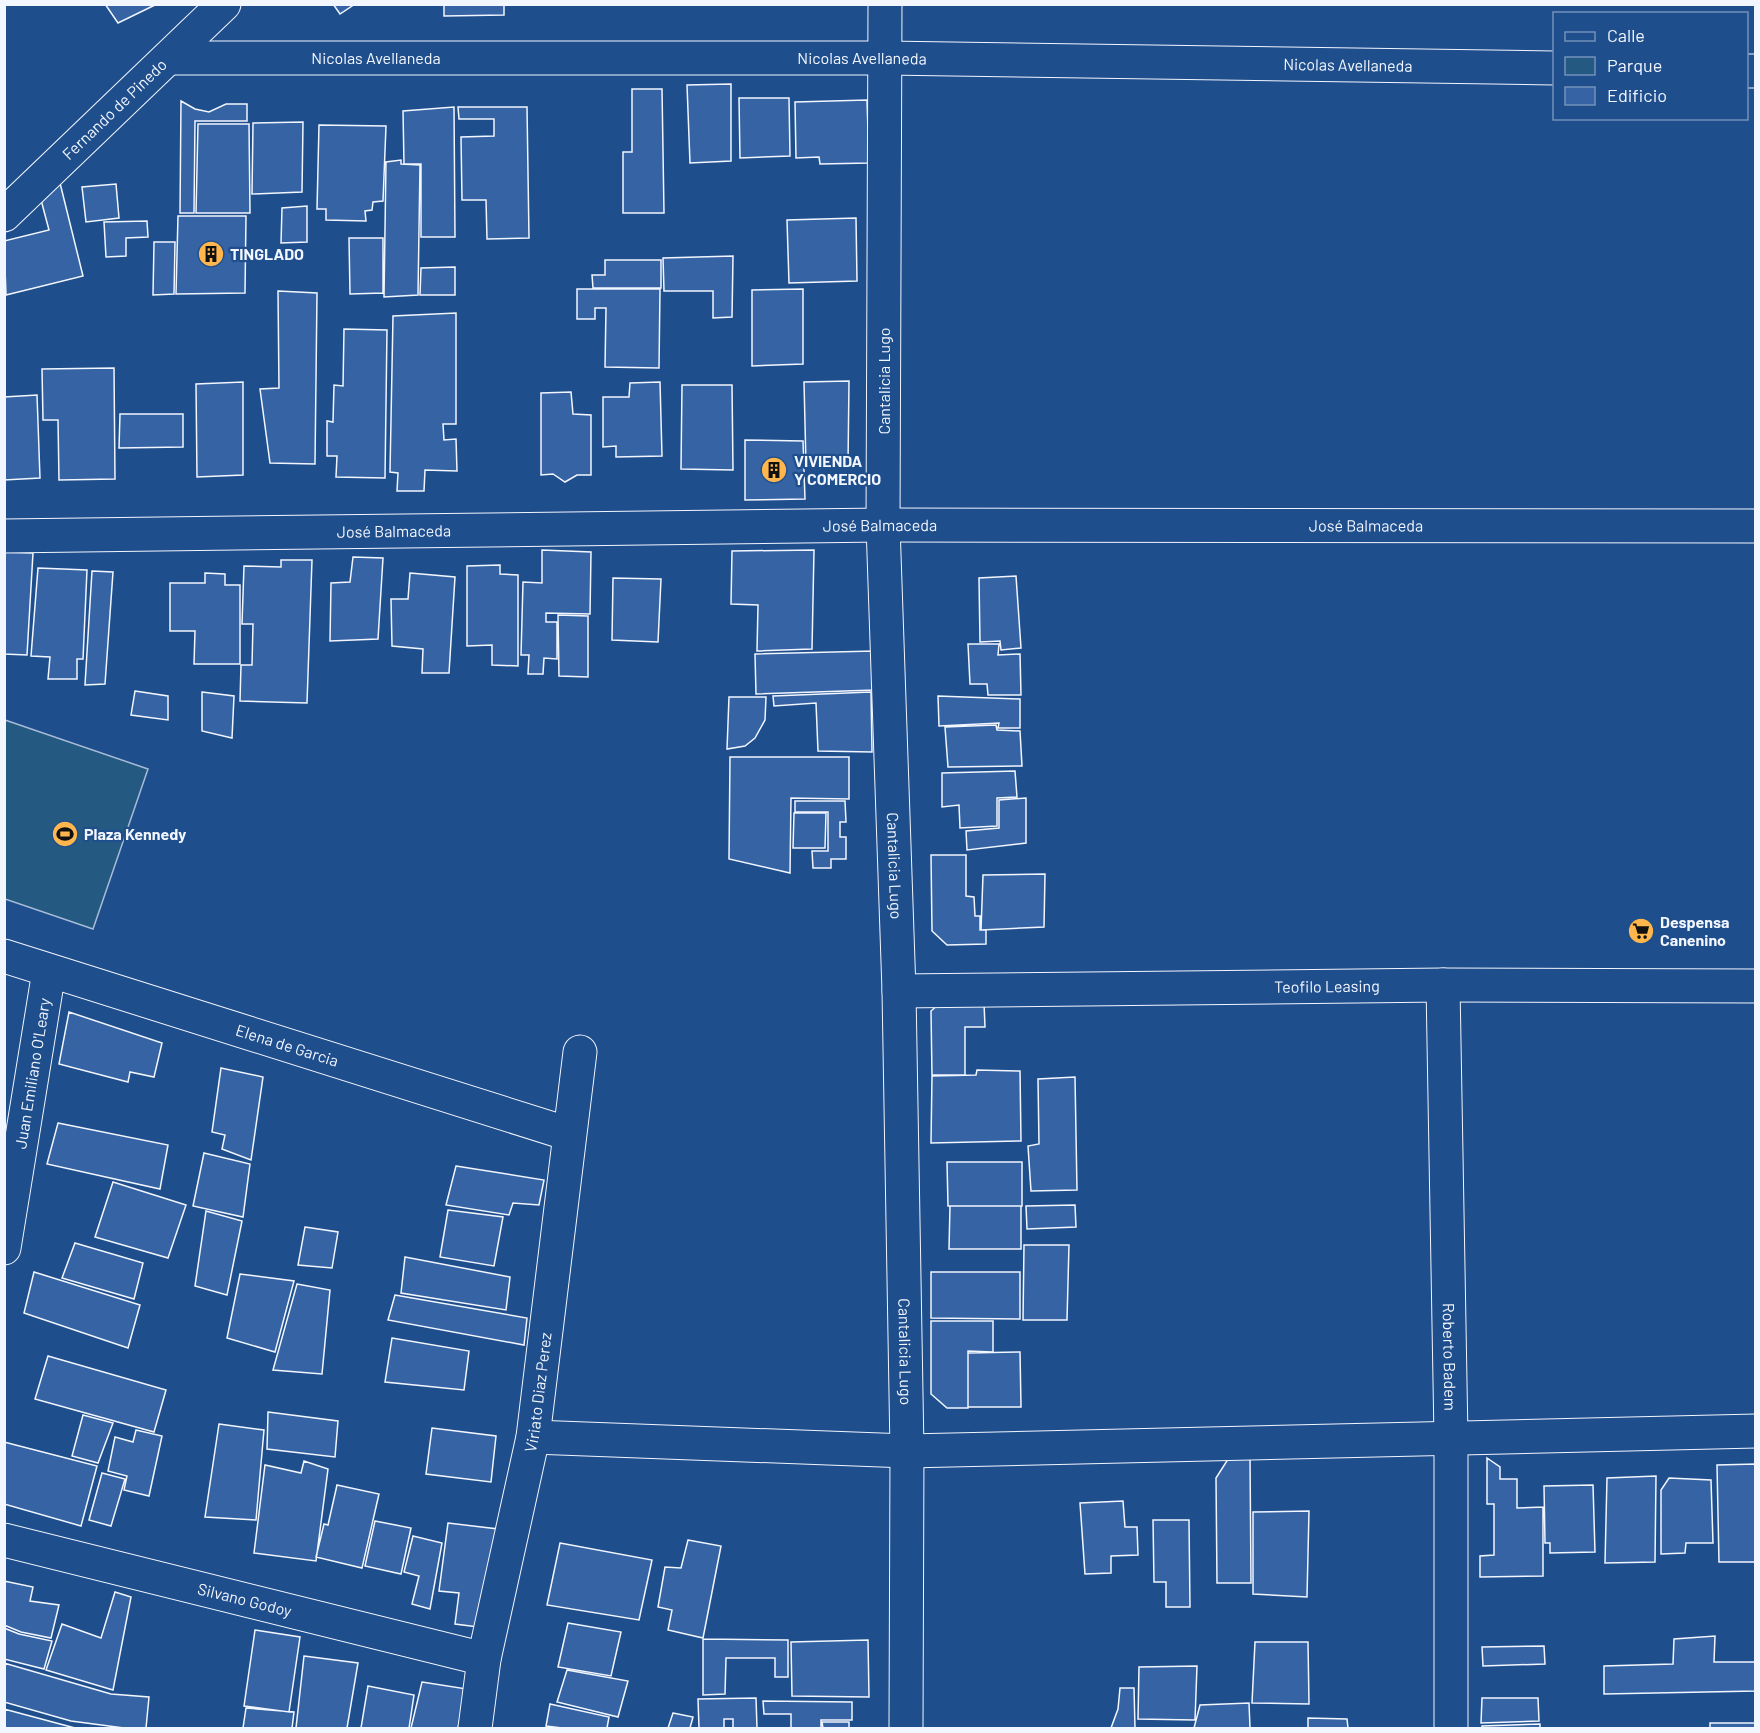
<svg xmlns="http://www.w3.org/2000/svg" width="1760" height="1733" font-family="Barlow,sans-serif">
<style>
.green{fill:#245a82;stroke:#a8bbd7;stroke-width:1.5}
.building{fill:#3563a3;stroke:#f2f6ff;stroke-width:1.5}
.lines{fill:none;stroke-linecap:round;stroke-linejoin:round}
.street-casing{stroke:#f2f6ff;stroke-width:35}
.secondary-casing{stroke:#f2f6ff;stroke-width:35}
.street{stroke:#1f4e8c;stroke-width:33}
.secondary{stroke:#1f4e8c;stroke-width:33}
.labels{text-anchor:middle;stroke-width:4.5;stroke-linejoin:round;paint-order:stroke}
.street-label{font-size:16px;fill:#f2f6ff;stroke:#1f4e8c}
.poi-label{font-size:16px;font-weight:bold;fill:#f2f6ff;stroke:#1f4e8c;text-anchor:start}
</style>
<rect width="100%" height="100%" fill="#1f4e8c"/>
<path class="green" d="M5,720l143,49 -55,160 -88,-30z"/>
<path class="building" d="M105,4h52l-39,19z
M333,4h22l-15,10z
M444,4h60v11l-60,1z
M731,84v77l-41,2 -3,-78z
M632,89h30l2,124h-41v-61h9z
M739,98h50l1,58 -50,2z
M867,100l2,63 -49,1 -1,-7 -23,1 -1,-56z
M181,101l14,8 14,3 17,-8h21v17h-52l-1,92h-14z
M454,107l1,130h-34v-73h-17l-1,-53z
M458,107h69l2,131 -42,1 -1,-39h-24l-1,-63 33,-1v-17h-35z
M303,122l-1,70 -50,2 1,-71z
M198,124h51l1,89h-54z
M319,125l67,1 -3,75 -10,1 -1,8 -7,1 1,10 -40,-1v-11h-9z
M401,160v4l19,1 -2,130 -34,2 2,-135z
M59,179l24,97 -77,19 -2,-54 45,-11 -9,-34z
M116,184l3,34 -33,4 -4,-35z
M307,206v36l-26,1 1,-35z
M178,216h68l-1,77 -69,1z
M856,218l1,63 -68,2 -2,-63z
M147,221l1,16 -22,1v18l-20,1 -2,-35z
M349,238h34v55l-33,1z
M154,242h21l-1,52 -21,1z
M733,256l-1,61 -19,1v-27h-49l-1,-33z
M605,260h56v28h-68l-1,-13h13z
M455,267v28h-35l1,-27z
M577,289h83l-1,79 -54,-1 1,-59h-11v11h-18z
M803,289v75l-51,2v-76z
M278,291l39,2 -2,171 -45,-1 -10,-74 19,-1z
M456,313v111h-13l1,16 12,-1 1,32 -32,-1 -1,21h-27l1,-18 -8,-1 3,-156z
M344,329l43,1 -2,148 -49,-1 1,-21h-10v-35l6,1 1,-37 9,1z
M114,368l1,111 -56,1 -1,-60h-15l-1,-51z
M849,381l-1,84h-42l-2,-83z
M243,382v93l-46,2 -1,-93z
M660,382l2,74 -46,1v-11l-13,1v-50h26l1,-14z
M682,385h50l1,85 -52,-1z
M571,392l2,22 18,1v60h-14l-12,7 -12,-8 -12,1v-82z
M37,395l3,83 -36,2v-83z
M120,414h63v33l-64,1z
M745,440l58,1 2,58 -60,1z
M542,550l49,2 -1,62 -44,-1v9h11v37l-13,-1 -1,16h-15l1,-19h-8l2,-73 19,1z
M814,550l-2,99 -55,2 1,-46 -27,-1 1,-53z
M4,552l29,1 -6,102 -23,-1z
M353,557l30,1 -5,81 -48,2 1,-58 19,-1z
M281,560h31l-5,143 -67,-2 1,-36h11l1,-41h-11l2,-58 37,1z
M500,565v9l18,1v91l-26,-1v-20l-25,1v-80z
M38,568l49,2 -4,89h-6v20h-29l2,-22 -19,-1z
M92,571l21,1 -8,112 -20,1z
M205,573l20,1v11h15v79h-46l1,-33h-25v-48h35z
M410,573l45,4 -6,96h-27l1,-24 -31,-3 -1,-47h17z
M1016,576l5,72 -20,2 -1,-9 -20,1 -1,-64z
M613,578l48,1 -3,63 -46,-2z
M558,615l30,1v61l-29,-1z
M968,644h31l-1,11 22,-1 1,41h-33l-1,-11h-17z
M874,651l1,39 -119,4 -1,-40z
M135,691l33,5v24l-37,-5z
M202,692l32,4 -2,42 -30,-7z
M871,692l1,60 -54,-1 -2,-48 -42,3 -1,-10z
M938,696l82,3v29h-22l1,-5 -60,3z
M729,697h37l-1,23 -10,18 -10,8 -18,3z
M996,725l1,5 23,1 2,35 -74,1 -3,-40z
M730,757h119v42l-58,-1 -1,75 -61,-14z
M1015,771l2,26 -20,1v28l-37,2 -1,-23 -17,2v-34z
M1026,798v45l-59,7 -1,-19 33,-3v-28z
M795,801h50l1,21h-6v15h6v22h-15v9h-18l-1,-17h16v-39h-33z
M794,813h32l-1,35h-32z
M931,855h35v41l8,1 1,19h5v14h6v14l-39,1 -15,-14z
M1045,874l-1,53 -63,3 2,-55z
M940,1003h44l1,24h-20v48h-33l-1,-64z
M69,1012l93,31 -8,34 -24,-5 -2,10 -69,-18z
M221,1068l42,9 -12,83 -29,-11 3,-14 -13,-3z
M977,1070l43,1 1,70 -90,2 1,-67 44,-1z
M1075,1077l2,113 -46,1 -3,-45 11,-2 -1,-65z
M58,1123l110,22 -8,44 -113,-25z
M204,1153l46,11 -7,53 -50,-11z
M947,1162h75v44h-74z
M456,1166l88,14 -5,25 -26,-2 -4,12 -63,-10z
M113,1182l73,23 -18,53 -73,-21z
M1075,1205l1,22 -49,2 -1,-23z
M950,1206h71v43h-72z
M448,1210l55,7 -9,49 -54,-9z
M206,1211l36,10 -15,74 -32,-9z
M305,1227l33,5 -6,36 -34,-3z
M75,1243l68,20 -9,36 -72,-21z
M1024,1245h45l-2,75h-44z
M405,1257l105,20 -4,33 -105,-17z
M34,1272l106,33 -12,43 -104,-35z
M931,1272h89v47l-89,-1z
M240,1274l54,7 -19,71 -48,-14z
M297,1284l33,6 -8,84 -49,-4z
M395,1295l132,23 -3,27 -136,-25z
M931,1321h62v31l-25,-1v57h-21l-16,-14z
M392,1338l77,13 -5,39 -79,-8z
M1020,1352l1,55h-53v-54z
M48,1356l118,34 -12,42 -119,-33z
M268,1412l70,9 -3,36 -68,-8z
M83,1415l30,8 -15,40 -26,-7z
M219,1424l45,6 -8,90 -51,-3z
M432,1428l64,8 -5,46 -65,-8z
M136,1430l26,6 -13,60 -25,-6 3,-14 -19,-5 7,-34 18,5z
M4,1442l93,24 -16,60 -77,-22z
M1230,1456l20,1 1,126h-34l-1,-105z
M1487,1458l13,9v12h17v29l26,-1v69l-63,1v-21l14,-1v-51h-7z
M304,1461l24,8 -12,92 -62,-8 11,-88 36,8z
M1756,1464v98h-37l-2,-97z
M102,1473l23,6 -14,47 -22,-6z
M1656,1476l-1,86 -50,1 2,-85z
M1669,1478l42,2 2,63h-27l-1,10 -24,1v-64z
M337,1485l42,9 -17,74 -46,-11 8,-33 4,1z
M1593,1485l2,67 -45,1v-10h-5l-1,-57z
M1123,1501l2,26h12l1,28 -27,1v17l-26,1 -5,-71z
M1309,1511l-2,86 -54,-3v-82z
M1153,1520h36l1,87h-24v-25h-12z
M375,1521l36,7 -10,46 -36,-8z
M448,1523l50,6 -12,99 -31,-4 4,-31 -20,-2z
M413,1536l29,7 -12,66 -18,-5 7,-28 -15,-4z
M688,1540l33,6 -18,92 -35,-8 4,-20 -14,-3 7,-40 16,1z
M560,1543l92,17 -13,60 -92,-15z
M4,1581l29,6 -3,14 29,4 -8,33 -30,-6 -17,-7z
M115,1592l16,5 -18,93 -67,-20 16,-46 39,14z
M568,1623l53,9 -10,44 -53,-9z
M4,1628l15,6 33,7 -8,28 -40,-10z
M255,1630l45,7 -11,75 -45,-6z
M1715,1636l-1,26h42v29l-152,3v-28l69,-2 1,-25z
M703,1639l85,1v37h-13v-19h-49l-1,36 -22,1z
M868,1640l1,57 -77,-1 -1,-54z
M1255,1642h53l1,62 -57,-1z
M1544,1646l1,18 -62,2 -1,-19z
M304,1656l54,7 -11,65h-51z
M4,1663l107,31 38,3 -3,31h-22l-53,-7 -67,-19z
M1197,1666l-2,54 -57,-1 1,-52z
M567,1670l61,11 -10,36 -61,-15z
M422,1682l45,7 -9,39h-47z
M368,1686l46,9 -5,33h-48z
M1120,1688h14l1,40h-24l7,-19z
M756,1698l1,30h-24v-9h-9v9h-25l-1,-29z
M1482,1698h56l1,23 -58,2z
M763,1701l89,1v18h-31v8h-30v-14h-27z
M1249,1703l1,25h-56l6,-23z
M550,1704l59,13 -2,11h-45l-16,-2z
M246,1708l48,4 -2,16h-49z
M4,1709l71,19h-71z
M673,1713l20,4 -3,11h-22z
M1308,1718l39,1 1,9h-40z
M822,1722h27v6h-26z
M1710,1723h46v5h-46z
M1540,1724v4h-58v-2z"/>
<g class="lines">
<g class="street-casing">
<g id="street">
<path id="s1" d="M885,4l-2,521 16,466 8,460 -1,277"/>
<path id="s2" d="M169,58h717l668,10"/>
<path d="M1746,71h10"/>
<path id="s3" d="M4,536l879,-11 873,1"/>
<path id="s4" d="M4,956l565,178"/>
<path id="s5" d="M1443,985l8,453v290"/>
<path id="s6" d="M899,991l544,-6 313,1"/>
<path id="s7" d="M4,1248l45,-277"/>
<path d="M533,1437l374,14 849,-20"/>
<path id="s8" d="M4,1540l480,119"/>
<path id="s9" d="M475,1728l9,-69 49,-222 47,-385"/>
</g>
</g>
<g class="secondary-casing">
<g id="secondary">
<path id="s10" d="M4,215l220,-211"/>
</g>
</g>
<use href="#street" class="street"/>
<use href="#secondary" class="secondary"/>
</g>
<defs>
<g id="building-disc" transform="scale(1.35)"><circle r="9.5" fill="#ffb74d" stroke="#1f4e8c"/><path d="M-4-6H4V6H1V3H-1V6H-4ZM-2.5-4.3h1.7v1.8h-1.7ZM.8-4.3h1.7v1.8H.8ZM-2.5-1h1.7V.8h-1.7ZM.8-1h1.7V.8H.8Z" fill="#111"/></g>
<g id="stadium-disc" transform="scale(1.35)"><circle r="9.5" fill="#ffb74d" stroke="#1f4e8c"/><path d="M0-5a6.5 5 0 1 0 0 10a6.5 5 0 1 0 0-10ZM-3.5-1.8h7v3.6h-7Z" fill="#111"/></g>
<g id="supermarket-disc" transform="scale(1.35)"><circle r="9.5" fill="#ffb74d" stroke="#1f4e8c"/><path d="M-6-5.5h2.5l.6 2H6L4.5 2H-2.5L-4.4-4H-6ZM-1.5 3.2a1.3 1.3 0 1 0 .1 0ZM3 3.2a1.3 1.3 0 1 0 .1 0Z" fill="#111"/></g>
</defs>
<g fill-rule="evenodd">
<use href="#building-disc" x="211" y="254"/>
<use href="#building-disc" x="774" y="470"/>
<use href="#stadium-disc" x="65" y="834"/>
<use href="#supermarket-disc" x="1641" y="931"/>
</g>
<g class="labels">
<g class="street-label">
<text dy="6" stroke="none"><textPath href="#s2" startOffset="207">Nicolas Avellaneda</textPath></text>
<text dy="6" stroke="none"><textPath href="#s2" startOffset="693">Nicolas Avellaneda</textPath></text>
<text dy="6" stroke="none"><textPath href="#s2" startOffset="1179">Nicolas Avellaneda</textPath></text>
<text dy="6" stroke="none"><textPath href="#s10" startOffset="153">Fernando de Pinedo</textPath></text>
<text transform="translate(884 381) rotate(-90)" y="6">Cantalicia Lugo</text>
<text dy="6" stroke="none"><textPath href="#s3" startOffset="876">José Balmaceda</textPath></text>
<text dy="6" stroke="none"><textPath href="#s3" startOffset="1362">José Balmaceda</textPath></text>
<text dy="6" stroke="none"><textPath href="#s3" startOffset="390">José Balmaceda</textPath></text>
<text dy="6" stroke="none"><textPath href="#s1" startOffset="862">Cantalicia Lugo</textPath></text>
<text dy="6" stroke="none"><textPath href="#s6" startOffset="428">Teofilo Leasing</textPath></text>
<text dy="6" stroke="none"><textPath href="#s4" startOffset="297">Elena de Garcia</textPath></text>
<text dy="6" stroke="none"><textPath href="#s7" startOffset="177">Juan Emiliano O'Leary</textPath></text>
<text dy="6" stroke="none"><textPath href="#s1" startOffset="1348">Cantalicia Lugo</textPath></text>
<text dy="6" stroke="none"><textPath href="#s5" startOffset="372">Roberto Badem</textPath></text>
<text dy="6" stroke="none"><textPath href="#s9" startOffset="342">Viriato Diaz Perez</textPath></text>
<text dy="6" stroke="none"><textPath href="#s8" startOffset="248">Silvano Godoy</textPath></text>
</g>
<g class="poi-label">
<text x="230" y="260">TINGLADO</text>
<text x="794" y="467">VIVIENDA<tspan x="794" dy="18">Y COMERCIO</tspan></text>
<text x="84" y="840">Plaza Kennedy</text>
<text x="1660" y="928">Despensa<tspan x="1660" dy="18">Canenino</tspan></text>
</g>
</g>
<rect width="1760" height="1733" fill="none" stroke="#f2f6ff" stroke-width="12"/>
<rect x="1553" y="12" width="195" height="108" fill="#1f4e8c" stroke="#7391ba" stroke-width="1.5"/>
<rect x="1565" y="32" width="30" height="9" fill="#1f4e8c" stroke="#7391ba" stroke-width="1.5"/>
<text x="1607" y="42" font-size="18" fill="#f2f6ff">Calle</text>
<rect x="1565" y="57" width="30" height="18" fill="#245a82" stroke="#7391ba" stroke-width="1.5"/>
<text x="1607" y="72" font-size="18" fill="#f2f6ff">Parque</text>
<rect x="1565" y="87" width="30" height="18" fill="#3563a3" stroke="#7391ba" stroke-width="1.5"/>
<text x="1607" y="102" font-size="18" fill="#f2f6ff">Edificio</text>
</svg>
